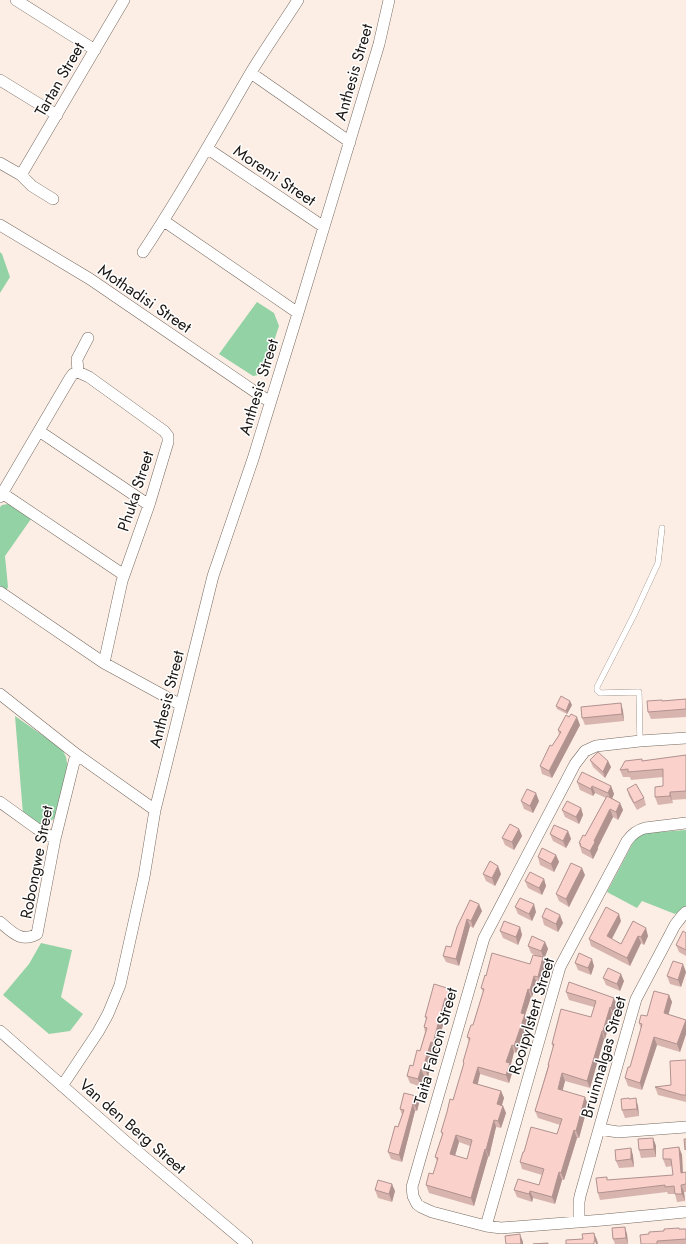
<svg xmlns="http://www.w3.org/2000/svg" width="686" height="1244" font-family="Jost,sans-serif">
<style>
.green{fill:#93d2a5}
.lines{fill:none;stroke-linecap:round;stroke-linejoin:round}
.service-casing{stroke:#766a61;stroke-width:6}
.minor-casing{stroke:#766a61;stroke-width:12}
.service{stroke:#fff;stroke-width:5.5}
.minor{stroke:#fff;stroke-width:11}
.wall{fill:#d8b4af;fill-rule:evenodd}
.shaded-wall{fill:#b0928f}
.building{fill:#fbd1cc;stroke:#b0928f;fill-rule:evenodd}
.labels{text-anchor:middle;stroke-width:3;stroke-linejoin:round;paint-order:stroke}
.street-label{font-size:16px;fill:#1b1613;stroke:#fff}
</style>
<rect width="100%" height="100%" fill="#fceee4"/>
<path class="green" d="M0,252l2,2 8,23 -10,16z
M257,302l17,11 5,13 -16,48 -10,2 -34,-22z
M8,504l10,3 13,12 -26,37 3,31 -2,4 -6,-4v-80l2,-2z
M15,716l47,33 4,8 2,11 -12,49c-14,12 -20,5 -33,-3z
M686,830v76l-11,8 -33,-13 -5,7 -30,-16 27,-51 6,-6 5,-2z
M41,943l31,7 -11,47 22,17 -13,17 -21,3 -46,-39 26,-31z"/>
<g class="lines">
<g class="service-casing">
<path id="service" d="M640,741l-1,-49h-2l-37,1 -3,-3v-3l37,-72 24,-52 4,-35"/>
</g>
<g class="minor-casing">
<path id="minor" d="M16,0l79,50
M251,73l99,69
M0,80l57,35
M208,149l116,78
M0,163l21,12 11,11 21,13
M21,175l103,-175
M164,221l134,92
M0,225l90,54 180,123
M143,252c39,-58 72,-118 107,-178 15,-25 32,-49 48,-74
M78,372l-1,-13 11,-21
M39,431l110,74
M2,493l122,82
M0,497l70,-119 3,-4 5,-2 11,5 75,54 4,5v6l-19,63 -27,76 -18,82
M0,592l104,71 77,42
M0,694l76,60 79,56
M686,738l-46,3 -44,5 -11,5 -10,13 -91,174 -62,214 -10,35 1,9 4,8 4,3 11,5 54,14 15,2 102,-8 83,-8
M0,802l36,26 19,11
M0,922c12,10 21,21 37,12l18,-95 21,-85
M0,1031l125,110 122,103
M62,1086l36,-54 10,-18 12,-29 24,-108 11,-67 58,-234 40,-117 45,-146 81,-269 10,-44
M599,1129l19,3 68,-5
M579,1222v-20l1,-6 56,-197 39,-74 7,-9 4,-4
M486,1226l74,-259 67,-126c5,-7 10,-11 18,-13l41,-5"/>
</g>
<use href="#service" class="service"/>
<use href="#minor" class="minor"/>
</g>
<path class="wall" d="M686,699v18l-35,2 -3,-7 14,-11z
M621,703l2,8 1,10 -39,4 -3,-7z
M572,705l-5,9 -10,-5 -1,-3z
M580,725l-28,53 -10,-4 -2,-8 19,-31 -1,-5z
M686,755v44l-14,1 1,3 -15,2 -3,-8 8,-11v-9l-32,3 -1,-3h-7l-3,-7 22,-11v2z
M590,760l18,1 3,6 -6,11 -12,-11z
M577,782l34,4 3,8 -2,4 8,5 3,7 -5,10 -5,-3 -15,30v2l-5,10 -11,-6 -3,-10 6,-7 21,-38 -11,-5 -2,3 -13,-6z
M627,789l17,9 2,7 -9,5 -8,-14z
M521,801h18l-6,12 -9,-4z
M581,808l2,7 -4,9 -14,-7 -3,-7z
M519,829l3,7 -8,14 -9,-5 -3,-7z
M568,831l3,8 -5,9 -13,-7 -3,-7z
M556,855l3,7 -5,10 -14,-7 -2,-8z
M483,874h18l-6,12 -9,-5z
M585,875l-16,32 -10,-6 -3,-7z
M544,879l2,7 -4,9 -14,-7 -3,-7z
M470,900l12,11 -9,17 -3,-2 -11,40 -13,-4 -3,-6 8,-9z
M515,907l21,5 -4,9 -14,-7z
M542,917l21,6 -5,9 -14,-7z
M621,921l-9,18 9,5 12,-23 15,15 -4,9 -3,-2 -11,23 -39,-20 -2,-7z
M520,927l2,8 -4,10 -15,-7 -3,-7z
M686,933v23l-7,-4 -3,-7z
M545,942l3,7 -4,10 -1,-1 3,7 -6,19 -3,-1 -5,14h-1l-6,18 2,6 -3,13 -8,19 -2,-1 -3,12 2,6 -4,13 -29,-9 -2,10 23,7 3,7 -2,7 1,1 3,7 -5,15 -5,-1 -7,30h-1l-14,49 -45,-13 -3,-8 7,-11 4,-13 -2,-4 7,-22 -1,-3 12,-32 11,-36 -1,-2 6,-20 -2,-5 6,-12 10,-33 -2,-4 5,-12 44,-12 7,-8 -6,-3 -3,-7zM459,1142l11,4 -3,13 -12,-3z
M575,963l19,3 -3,9 -13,-5z
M686,972l-5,15 -11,-3 -3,-8z
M603,978l21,3 -4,10 -14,-6z
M450,989l2,7 -3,10h-1l-12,45 -2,-1 -5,17 1,2 -2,8 -4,-1 -3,11 -11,-4 -3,-7 6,-10 7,-15 5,-19 -1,-5 2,-8 -1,-2z
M566,992l51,13 -3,10 -2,-1 -7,25h-1l-14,49 -25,-7 -3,10 26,14 -9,33h-2l-13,42h-2l-7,24 -22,-6 -1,4 -15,-5 -3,-7 25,-5 3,-10 -20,-6 -2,-7 4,-10 33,-18 3,-9 -22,-7 -3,-7 13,-45v-1l5,-17 -1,-4 39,-27 3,-10 -25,-7z
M669,995l3,7 -4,12 18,6v14l-6,18 -23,-7 -15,45 -14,-4 -3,-8 5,-11 11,-38 -2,-6 8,-7z
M686,1060v42l-28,-7 -3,-8 16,-2z
M416,1096l3,7 -2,8h-2l-13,51 -11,-3 -3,-7 14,-37 -2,-6z
M630,1099l8,7 1,10 -14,2 -3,-8z
M653,1138l3,8v11l-15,1 -2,-8z
M679,1147l3,8 1,18 3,-1v20h-2l1,9 -8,1 -2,-8h-7l-1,-2 -67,8 -2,-7 10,-13 65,-5 -1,-9 -6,1 -3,-8z
M631,1148l2,8 1,11 -15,1 -3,-7z
M375,1190l20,1 -3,11 -14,-4z
M679,1229h7v15h-45l8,-10z
M627,1234l1,10h-13l-2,-5z"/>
<path class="shaded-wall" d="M570,701l2,4 -5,9 -1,-3z
M621,703l2,8 1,10 -2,-7z
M577,717l3,8 -28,53 -3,-7z
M608,761l3,6 -6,11 -2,-6z
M592,786l3,7 -2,3 -2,-7z
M611,786l3,8 -3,7 -3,-8z
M670,792l2,8 1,3 -3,-7z
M536,793l3,8 -6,12 -3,-7z
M620,803l3,7 -5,10 -2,-8z
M581,808l2,7 -4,9 -3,-7z
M610,809l3,8 -15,30v2l-5,10 -3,-8 4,-10z
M519,829l3,7 -8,14 -2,-8z
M568,831l3,8 -5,9 -3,-7z
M556,855l3,7 -5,10 -3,-8z
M498,866l3,8 -6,12 -3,-8z
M582,868l3,7 -16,32 -3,-8z
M544,879l2,7 -4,9 -3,-7z
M479,904l3,7 -9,17 -2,-7z
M534,904l2,8 -4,9 -3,-7z
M619,914l2,7 -12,23 -2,-8z
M560,915l3,8 -5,9 -2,-8z
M467,919l3,7 -11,40 -3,-7z
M520,927l2,8 -4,10 -2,-8z
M646,928l2,8 -4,9 -3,-8z
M638,936l3,7 -11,23 -3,-8z
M545,942l3,7 -4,10 -3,-8z
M543,957l3,8 -6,19 -2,-7z
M592,959l2,7 -3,9 -3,-7z
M683,964l3,8 -5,15 -3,-7z
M621,974l3,7 -4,10 -3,-7z
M534,976l3,7 -5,14 -2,-7z
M450,989l2,7 -3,10 -2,-7z
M528,989l3,8 -6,18 2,6 -3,13 -8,19 -2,-7 7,-33z
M669,995l3,7 -5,18 -3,-7z
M445,998l3,8 -12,45 -3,-8z
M614,998l3,7 -3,10 -3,-7z
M610,1007l2,7 -7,25 -2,-8z
M686,1020v14l-6,18 -3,-8z
M602,1031l2,8 -14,49 -3,-7z
M654,1037l3,8 -15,45 -2,-7z
M431,1042l3,8 -5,17 1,2 -2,8 -3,-8v-8z
M512,1045l2,7 -3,12 2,6 -4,13 -3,-8v-13z
M478,1067l2,7 -4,16 -3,-7z
M421,1069l3,7 -3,11 -3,-8z
M562,1073l3,8 -4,16 -3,-8z
M501,1091l3,7 -4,13 -3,-7z
M416,1096l3,7 -2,8 -3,-7z
M585,1097l3,8 -9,33 -3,-7z
M636,1098l2,8 1,10 -2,-7z
M413,1104l2,7 -13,51 -3,-7z
M503,1106l3,7 -5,15 -3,-7z
M494,1120l2,7 -7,30 -3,-7z
M574,1130l3,8 -13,42 -3,-7z
M456,1135l3,7 -6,20 -3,-8z
M653,1138l3,8v11l-2,-8z
M679,1147l3,8 1,25 -2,-7z
M631,1148l2,8 1,11 -3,-8z
M485,1149l3,8 -14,49 -3,-8z
M559,1172l3,8 -7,24 -3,-7z
M392,1184l3,7 -3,11 -3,-8z
M681,1185l3,7 1,9 -3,-7z
M530,1191l3,7 -1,4 -3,-8z
M625,1227l2,7 1,10 -2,-6z
M594,1233l3,7 1,4h-2l-1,-3z
M520,1234l3,8v2h-2z"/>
<path class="building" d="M561,696l9,5 -4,10 -10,-5z
M686,699v10l-38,3 -1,-11 15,-1v1z
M621,703l1,11 -40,4 -1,-11z
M571,714l6,3 -28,54 -9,-5 10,-21 2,1 9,-14 -3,-2 8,-15 3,2z
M598,752l10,9 -5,11 -13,-12z
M686,755v36l-16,1v4l-15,1v-10l8,-1v-17l-35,3v-3l-8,1 5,-9 17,-2v2z
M582,772l29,14 -3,7 -16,-7 -1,3 -14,-7z
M636,784l8,14 -10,5 -7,-14z
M527,789l9,4 -6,13 -9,-5z
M607,796l13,7 -4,9 -6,-3 -16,32 1,1 -5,9 -10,-5 1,-2 -2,-1 4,-8 2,1z
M567,801l14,7 -5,9 -14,-7z
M510,824l9,5 -7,13 -10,-4z
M554,825l14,6 -5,10 -13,-7z
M542,848l14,7 -5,9 -13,-7z
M490,861l8,5 -6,12 -9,-4z
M571,863l11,5 -16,31 -10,-5z
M530,872l14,7 -5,9 -14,-7z
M520,898l14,6 -5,10 -14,-7z
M470,900l9,4 -8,17 -4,-2 -11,40 -13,-3 3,-10 5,1 6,-20z
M606,907l13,7 -12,22 14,8 12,-23 13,7 -5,9 -3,-1 -11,22 -38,-19z
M546,908l14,7 -4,9 -14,-7z
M504,921l16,6 -4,10 -16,-6z
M683,931l3,2v17l-10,-5z
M532,936l13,6 -4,9 -13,-5z
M492,953l38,11 3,-9 10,2 -5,20 -4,-1 -4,14 -2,-1 -7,24 4,1 -4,12 -7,20 -2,-1 -6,17 4,1 -4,12 -28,-8 -5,16 28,8 -4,13 6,2 -5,15 -4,-1 -8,30 -1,-1 -14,49 -45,-13 3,-12 4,1 5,-16 -3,-1 8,-24 -2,-1 6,-20 3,-13 3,1 11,-37 -1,-1 7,-24 -3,-1 4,-12h2l11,-36 -3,-1 4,-13 1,1zM456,1135l16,5 -5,19 -17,-5z
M579,953l13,6 -4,9 -13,-5z
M673,961l10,3 -5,16 -11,-4z
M608,968l13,6 -4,10 -14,-6z
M569,982l45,16 -3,10 -1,-1 -7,24h-1l-15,50 -25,-8 -4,16 27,8 -9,34 -2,-1 -13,43 -2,-1 -7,25 -22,-6 -1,3 -15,-4 4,-11 21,6 5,-16 -24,-7 3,-10h1l7,-25 26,7 5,-15 -27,-8 14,-46h-1l6,-21h-2l9,-35 30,8 5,-16 -30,-9z
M434,984l16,5 -3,10 -2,-1 -12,45 -2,-1 -6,19 2,1 -2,7h-4l-3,10 -11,-3 3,-11 3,1 4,-16 3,1 7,-23 -3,-1 3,-10h-2z
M654,991l15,4 -5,18 22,7 -9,24 -23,-7 -14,46 -15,-5 3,-11h2l11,-39 1,-4 -3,-1 2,-8 6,1z
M686,1060v35h-4l-27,-8 16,-2 -1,-24z
M404,1093l12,3 -2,8h-1l-14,51 -11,-3 7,-26 3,1 6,-17 -4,-1z
M629,1098v1l7,-1 1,11 -15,1 -1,-11z
M653,1138l1,11 -15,1 -1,-11z
M684,1139h2v10l-1,1z
M679,1147l2,26 5,-1v12l-5,1 1,9h-7l-1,-8 -9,1v-2l-67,8 -2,-15 11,-1v3l66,-5 -2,-16h-8v-10z
M631,1148v11l-15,2 -1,-11z
M378,1180l14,4 -3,10 -14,-4z
M625,1227l1,11 -13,1 -1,-11z
M679,1228v1h7v10l-29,2v3h-16l-1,-9 9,-1v-2l15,-1v-2z
M594,1233l1,8h-1v3h-28v-4l17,-1 -1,-5z
M520,1234l1,10h-15l-1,-8z
M548,1243v1h-15z"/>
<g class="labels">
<g class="street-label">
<text transform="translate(353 72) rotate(-74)" y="6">Anthesis Street</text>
<text transform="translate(59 79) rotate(-60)" y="6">Tartan Street</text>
<text transform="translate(275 175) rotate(34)" y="6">Moremi Street</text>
<text transform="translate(145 298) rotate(34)" y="6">Mothadisi Street</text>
<text transform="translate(258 387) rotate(-73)" y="6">Anthesis Street</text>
<text transform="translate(135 491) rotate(-72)" y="6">Phuka Street</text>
<text transform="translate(166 699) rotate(-76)" y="6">Anthesis Street</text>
<text transform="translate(36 862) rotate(-79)" y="6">Robongwe Street</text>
<text transform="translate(531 1016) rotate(-73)" y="6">Rooipylstert Street</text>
<text transform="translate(435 1046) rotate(-74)" y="6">Taita Falcon Street</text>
<text transform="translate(603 1057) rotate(-74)" y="6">Bruinmalgas Street</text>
<text transform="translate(133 1126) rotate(41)" y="6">Van den Berg Street</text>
</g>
</g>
</svg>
